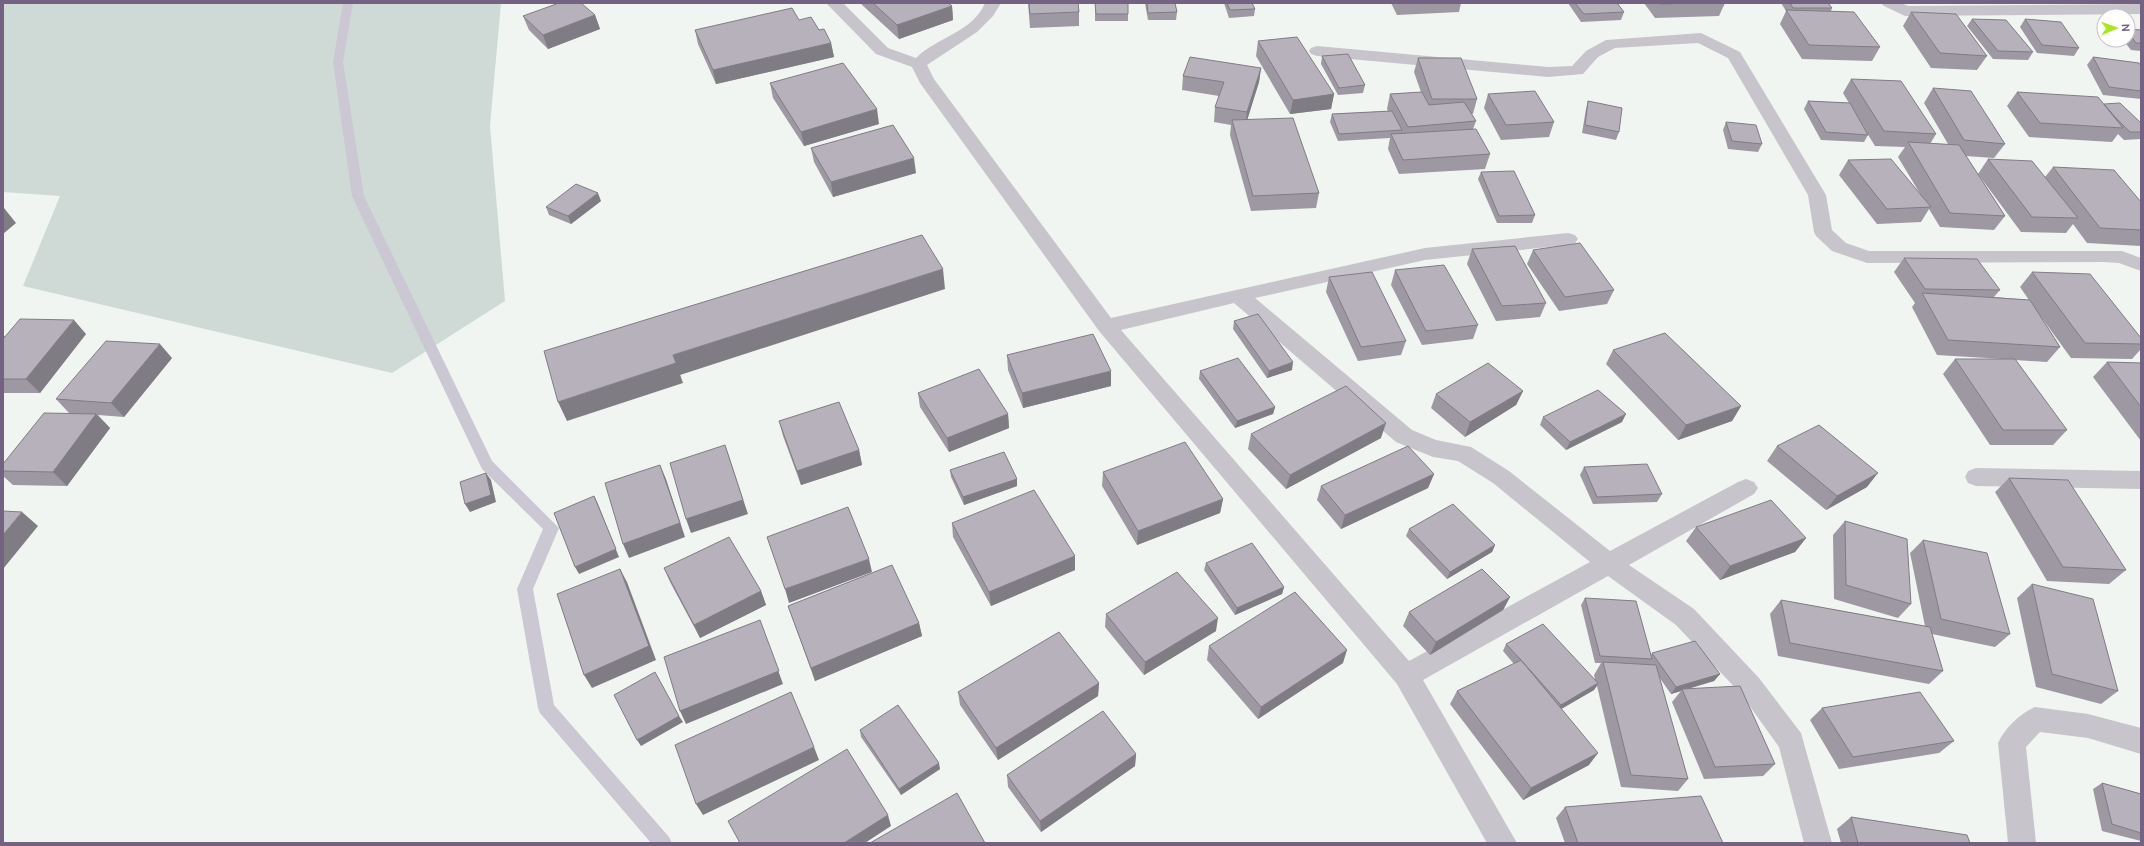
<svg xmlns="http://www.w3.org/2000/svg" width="2144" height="846" font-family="Ubuntu,sans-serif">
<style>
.green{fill:#cfdad7}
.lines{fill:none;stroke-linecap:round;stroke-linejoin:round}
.stream{fill:#cbc7d3;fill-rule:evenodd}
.minor{fill:#c8c4cb;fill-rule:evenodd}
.wall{fill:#9d98a2}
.shaded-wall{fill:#807c84}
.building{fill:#b7b1bc;stroke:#807c84}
</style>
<rect width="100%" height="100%" fill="#f0f5f1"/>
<path class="green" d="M3,3h498l-11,123 15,175 -113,72 -369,-87 37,-90 -57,-4z"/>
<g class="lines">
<path class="stream" d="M343,3h10l-10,59 21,134 128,265 67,67 -26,61 21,116 115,132 3,6h-21l-111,-130 -2,-5 -21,-119 26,-60 -61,-60 -130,-273 -19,-134z"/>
<path class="minor" d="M826,3h17l45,45 28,10c21,-21 57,-26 69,-55h16l-8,13 -16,16 -50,33 7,14 177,239 314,-70 143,-15 7,2 3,4 -3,4 -7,2 -143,15 -170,38 157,132 24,10 35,7 38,24 101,80 128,-69 8,-3 8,3 4,6 -4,6 -125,71 65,44 65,69 42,55 31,110h-28l-25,-96 -38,-53 -65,-69 -68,-49 -185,104 94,163h-30l-90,-159 -298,-353 -179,-248 -8,-16 -36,-13zM1234,303l162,139 37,15 25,4 35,22 97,79 -181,99 -288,-331z
M1881,3h20l7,3 233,-2v10l-236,2 -21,-10z
M1701,33l39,19 86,143 6,35 14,13 23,8h253l19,7v13l-22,-8 -15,-1 -237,1 -35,-12 -16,-15 -2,-4 -6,-37 -80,-137 -30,-15 -83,5 -17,9 -15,17 -35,3 -231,-21 -6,-2 -2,-3 2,-3 6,-2 231,21 24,-1 14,-15 20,-11z
M1976,468l165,3v18l-165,-3 -8,-3 -3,-6 3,-6z
M2035,707l53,7 53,14v26l-53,-16 -48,-6 -14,15 10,96h-28l-10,-100c7,-15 22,-30 37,-36z"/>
</g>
<path class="wall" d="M860,3h88l4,3 1,14 -54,19z
M1028,3h50l1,9v14l-49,2z
M1095,3h33v18h-33z
M1145,3h30l2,9 -1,8h-28z
M1224,3h28l3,6 -1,7 -25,2z
M1391,3h70l-2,9 -62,3z
M1568,3h49l7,9 -3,8 -40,2z
M1644,3h81l-6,13 -64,2z
M1781,3h47l4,5 -1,3 49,36 -8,14 -70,-2 -22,-35 6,-13z
M1911,12l76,44 -10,14 -46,-2 -28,-42z
M595,15l5,14 -52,20 -19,-19 -6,-14z
M1972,19l61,33 -5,8 -35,-1 -26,-33z
M2025,19l54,29 -5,8 -37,-3 -17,-26z
M799,20l20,10 12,13 3,14 -118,27 -18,-40 -3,-14z
M2128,29l13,1v21l-10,-1 -8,-10h5z
M1258,41l76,53 -3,15 -41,5 -34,-58z
M1322,56l43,29 -2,8 -25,2 -17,-31z
M2093,57l48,9v33l-38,-4 -16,-30z
M1418,58l59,41 -4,15h-2l5,7 -3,8 17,25 -5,15 -86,5 -11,-25 2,-11 -52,3 -8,-19 2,-8 56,-3 -1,-2 3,-15 31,-2 -7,-20z
M1261,68l-2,14 -12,38 72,73 -3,15 -65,3 -21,-76 1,-10 -17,-3 1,-15 4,-11 -37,-6 1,-14z
M1851,79l85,55 -6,10h18l-24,-41 9,-15 72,56 -11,14 -28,-2 39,60 -11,14 -54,-3 -11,-18 -8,13 -44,2 -38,-49 9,-15 74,37 -24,-40 7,-10 -30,-1 -8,-13 1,2 -4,7 -43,-2 -17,-31 4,-8 41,2 -6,-10z
M770,83l109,41 -75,22 -31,-48z
M2017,92l87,12 37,19v16l-17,1 -6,-6 -6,8 -83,-5 -22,-31z
M1488,94l66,28 -5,15 -48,3 -17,-32z
M1588,101l31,31 -3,8 -34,-7 4,-24z
M1726,122l36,22 -4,8 -30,-3 -5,-19z
M811,148l105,25 -83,24 -19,-35z
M1988,159l57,18 8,-10 88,35v44l-54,-3 -14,-19 -7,9 -45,-1 -43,-58z
M1481,172l54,43 -3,8h-35l-19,-44z
M601,201l-30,23 -22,-9 -3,-8z
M1472,249l74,54 -6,14 -44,4 -29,-57z
M1533,250l81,40 -7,14 -48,7 -32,-47z
M1904,258l96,32 -6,7 35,3 -9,-13 12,-15 109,66v11l-9,10 -61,-1 -35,-48 24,37 -13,15 -32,-2 52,70 -14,15h-63l-47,-71 12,-15h48l-66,-4 -25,-48 3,-4 -21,-31z
M1395,270l83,55 -5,14 -51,6 -31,-60z
M1329,277l77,64 -5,14 -43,6 -32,-69z
M1234,321l58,49 -25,8 -34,-49z
M86,334l-46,59h-37v-57z
M1613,350l128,56 -9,15 -54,19 -72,-76z
M1007,355l104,31 -88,22 -15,-38z
M172,358l-48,59 -26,-2 12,13 -43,58 -54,-1 -10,-9v-12l66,-51 -13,-14z
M2107,362l34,1v78l-48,-64z
M1200,371l75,36 -2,7 -38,14 -36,-49z
M1523,391l-7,14 -51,32 -34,-29 5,-14z
M918,393l90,21 1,14 -60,24 -29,-45z
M1543,417l79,5 -56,28 -26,-25z
M779,421l80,29 3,15 -61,20 -18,-49z
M1251,434l130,4 -95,51 -38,-40z
M1777,446l90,41 -41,23 -59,-49z
M1584,467l78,27 -5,8 -64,2 -13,-29z
M950,470l67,9v7l-53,19 -13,-28z
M1103,472l120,27 -3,14 -83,32 -35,-59z
M1434,474l-6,14 -87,41 -24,-29 4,-14z
M2009,478l117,92 -17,14 -62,-3 -52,-89z
M1845,521l66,83 -13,14 -64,-19 -1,-64z
M952,523l123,33v14l-84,36 -38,-69z
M1696,527l110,11 -11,14 -75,28 -34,-39z
M1409,529l86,16 -3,7 -45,27 -41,-43z
M1923,540l87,94 -15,13 -63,-13 11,37 -14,13 -151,-28 -8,-42 11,-14 144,26 -15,-73z
M1206,563l78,24 -2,7 -47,21 -31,-45z
M664,568l97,23 5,14 -66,33 -30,-56z
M2032,584l86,107 -17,13 -65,-17 -19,-89z
M1510,597l-7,13 -73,45 -27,-29 6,-14z
M1585,598l66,57 1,-2 68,21 -6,7 -26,8 87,75 -12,12 -59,3 -32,-77 9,-11 -10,3 -12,-17 29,102 -10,12 -57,-4 -24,-101 -3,4 -33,19 28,56 -66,35 -73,-96 7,-13 57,-27 -11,-13 3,-7 89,35 -1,-4 7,-12h-6l-14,-58z
M788,606l131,17 3,13 -107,45z
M1106,614l110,17 -72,44 -39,-48z
M1209,646l134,17 -85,56 -51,-59z
M1099,683l-1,13 -100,64 -38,-55 -2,-13z
M1822,708l132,33 -15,12 -100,16 -29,-49z
M860,730l80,39 -39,26 -40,-58z
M1136,754l-1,12 -94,66 -33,-45 -1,-12z
M2102,783l39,11v47l-39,-10 -9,-42z
M1565,807l158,36h-158l-9,-25z
M1851,817l119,26h-129l-4,-14z"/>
<path class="shaded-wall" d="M952,6l1,14 -54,19 -2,-14z
M595,15l5,14 -52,20 -5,-14z
M831,43l3,14 -118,27 -3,-14z
M1261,68l-2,14 -14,45 2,-15z
M1334,94l-3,15 -41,5 3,-14z
M877,109l2,15 -75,22 -3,-14z
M914,158l2,15 -83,24 -2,-15z
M598,193l3,8 -30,23 -3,-8z
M4,208l12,15 -13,11v-25z
M943,269l2,20 -265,86 -7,-20z
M74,320l12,14 -46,59 -14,-14z
M160,344l12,14 -48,59 -13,-14z
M1293,362l-1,8 -25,8 2,-7z
M676,363l7,20 -116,38 -9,-19z
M1111,371v15l-88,22 -1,-15z
M1523,391l-7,14 -51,32 5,-15z
M1741,406l-9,15 -54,19 8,-15z
M1275,407l-2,7 -38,14 2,-7z
M96,414l14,14 -43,58 -14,-14z
M1008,414l1,14 -60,24 -2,-14z
M1626,414l-4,8 -56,28 4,-8z
M1386,423l-5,15 -95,51 4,-14z
M725,445l23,69 -57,19 -5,-14z
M859,450l3,15 -61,20 -4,-14z
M660,465l6,14 19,58 -56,21 -6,-14z
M486,473l5,7 5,22 -26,10 -5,-8z
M1878,473l-11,14 -41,23 11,-14z
M1434,474l-6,14 -87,41 4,-14z
M1017,479v7l-53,19 -1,-8z
M594,496l4,8 21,53 -40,17 -4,-7z
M1223,499l-3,14 -83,32 1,-14z
M22,512l16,14 -35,43v-34z
M1806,538l-11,14 -75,28 10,-14z
M1495,545l-3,7 -45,27 3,-7z
M1075,556v14l-84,36 -2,-14z
M869,559l3,13 -83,31 -4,-14z
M620,569l7,13 29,78 -64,28 -8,-13z
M1284,587l-2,7 -47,21 2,-7z
M761,591l5,14 -66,33 -6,-13z
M1510,597l-7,13 -73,45 6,-13z
M1218,618l-2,13 -72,44 1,-13z
M760,620l23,64 -97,40 -6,-13z
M919,623l3,13 -107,45 -4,-13z
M1347,650l-4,13 -85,56 3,-12z
M1720,674l-6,7 -31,9 -1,-1 -1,2 -10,3 5,-7z
M1099,683l-1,13 -100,64 -2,-12z
M1598,683l-4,7 -38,22 5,-7z
M679,716l4,6 -42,24 -4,-6z
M814,747l5,13 -116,55 -7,-11z
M1598,753l-9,12 -66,35 8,-12z
M1136,754l-1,12 -94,66 -1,-11z
M939,763l1,6 -39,26 -2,-6z
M888,815l3,11 -26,17h-21z"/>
<path class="building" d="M559,3h22l14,12 -52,20 -20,-19z
M873,3h75l4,3 -55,19z
M1029,3h49l1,9 -49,2z
M1095,3h33v11h-32z
M1147,3h28l2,9 -29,1z
M1227,3h25l3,6 -25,1z
M1575,3h42l7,9 -40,2z
M1660,3h32l-32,1z
M1790,3h38l4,5h-39z
M792,8l7,12 12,-3 8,13 5,-1 7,14 -118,27 -18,-40z
M1786,10l68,2 26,35 -71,-2z
M1911,12l45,2 31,42 -47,-3z
M1972,19l34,1 27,32 -35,-1z
M2025,19l36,3 18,26 -37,-3z
M2128,29l13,1v13h-5l-8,-11z
M1297,37l37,57 -41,6 -35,-59z
M1348,54l17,31 -26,3 -17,-32z
M1190,57l71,11 -14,44 -32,-5 9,-25 -41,-6z
M2093,57l46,6 2,3v25l-32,-4z
M1418,58h43l16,41h-45z
M843,63l34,46 -76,23 -31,-49z
M1851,79l50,2 35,53 -52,-3z
M1933,88l38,3 34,53 -41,-4z
M1535,91l19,31 -48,3 -18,-31z
M1422,92l7,13 35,-3 12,19 -68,6 -18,-33z
M2017,92l81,5 25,31 -83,-5z
M1588,101l34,7 -3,24 -34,-7z
M1808,101l42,2 18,32 -42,-3z
M2120,103l21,20v9h-11l-15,-15 -11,-13z
M1392,111l10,19 -63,4 -7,-20z
M1293,118l26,75 -66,3 -21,-76z
M1726,122l30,3 6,19 -30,-3z
M893,125l21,33 -83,24 -20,-34z
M1476,129l14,25 -87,6 -12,-26z
M1908,142l51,3 46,71 -55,-3z
M1891,159l40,48 -44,2 -39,-49z
M1988,159l44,2 46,57 -46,-1z
M2053,167l61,3 27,32v28l-41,-2z
M1514,171l21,44 -36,1 -18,-44z
M576,184l22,9 -30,23 -22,-9z
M922,235l21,34 -270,86 3,8 -118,39 -14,-51z
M1580,243l34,47 -49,7 -32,-47z
M1515,246l31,57 -44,3 -30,-57z
M1904,258l73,1 23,31 -75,-1z
M1444,265l34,60 -52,6 -31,-61z
M1372,272l34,69 -45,6 -32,-70z
M2032,272l58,2 51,64v6l-56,-1z
M1922,293l108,7 30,47 -112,-7z
M1258,314l35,48 -24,9 -35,-50z
M20,319l54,1 -48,59h-23v-40z
M1665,333l76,73 -55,19 -73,-75z
M1093,334l18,37 -89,22 -15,-38z
M106,341l54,3 -49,59 -55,-4z
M1238,358l37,49 -38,14 -37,-50z
M1955,359h60l52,71h-64z
M2107,362l34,1v44z
M1488,363l35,28 -53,31 -34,-28z
M979,369l29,45 -61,24 -29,-45z
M1346,386l40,37 -96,52 -39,-41z
M1598,390l28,24 -56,28 -27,-25z
M839,402l20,48 -62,21 -18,-50z
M44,413l52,1 -43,58 -50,-1v-7z
M1819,425l59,48 -41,23 -60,-50z
M1185,442l38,57 -85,32 -35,-59z
M725,445l18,55 -57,19 -16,-56z
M1408,446l26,28 -89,41 -24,-29z
M1004,452l13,27 -54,18 -13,-27z
M1647,464l15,30 -65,3 -13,-30z
M660,465l20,58 -57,21 -18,-61z
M486,473l5,22 -26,9 -5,-22z
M2009,478l59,2 58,90 -63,-3z
M1034,490l41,66 -86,36 -37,-69z
M594,496l22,53 -41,18 -21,-54z
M1771,500l35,38 -76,28 -34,-39z
M1453,504l42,41 -45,27 -41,-43z
M848,507l21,52 -84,30 -18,-52z
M3,511l19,1 -19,23z
M1845,521l62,18 4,65 -65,-19z
M729,537l32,54 -67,34 -30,-57z
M1923,540l64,13 23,81 -69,-15z
M1252,543l32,44 -47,21 -31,-45z
M892,565l27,58 -108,45 -23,-62z
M620,569l29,77 -65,29 -27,-81z
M1482,569l28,28 -74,45 -27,-30z
M1177,572l41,46 -73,44 -39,-48z
M2032,584l61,15 25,92 -66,-17z
M1295,592l52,58 -86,57 -52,-61z
M1585,598l51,3 16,58 -52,-3z
M1781,600l149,27 13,44 -153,-28z
M760,620l19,51 -99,40 -16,-54z
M1543,624l55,59 -37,22 -40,-45 -15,-16z
M1059,632l40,51 -103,65 -38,-56z
M1695,641l25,33 -44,13 -24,-34z
M1521,660l77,93 -67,35 -74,-97z
M1603,662l53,3 32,114 -57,-4z
M655,672l24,44 -42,24 -23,-45z
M1740,686l35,78 -60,3 -33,-78z
M791,692l23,55 -118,57 -21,-59z
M1920,692l34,49 -101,16 -31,-49z
M898,705l41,58 -40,26 -39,-59z
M1103,711l33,43 -96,67 -33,-46z
M847,749l41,66 -44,28h-104l-12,-22z
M2102,783l39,11v39l-29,-9z
M957,793l28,50h-115z
M1701,796l22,47h-145l-13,-36z
M1851,817l116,18 3,8h-112z"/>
<rect width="2144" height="846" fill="none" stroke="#746283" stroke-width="8"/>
<g transform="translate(2116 28) rotate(88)"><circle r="19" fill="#ffffff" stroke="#c7c0cd"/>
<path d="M0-3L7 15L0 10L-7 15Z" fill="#a7e81d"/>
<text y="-6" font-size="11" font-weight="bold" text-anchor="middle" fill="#746283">N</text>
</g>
</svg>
